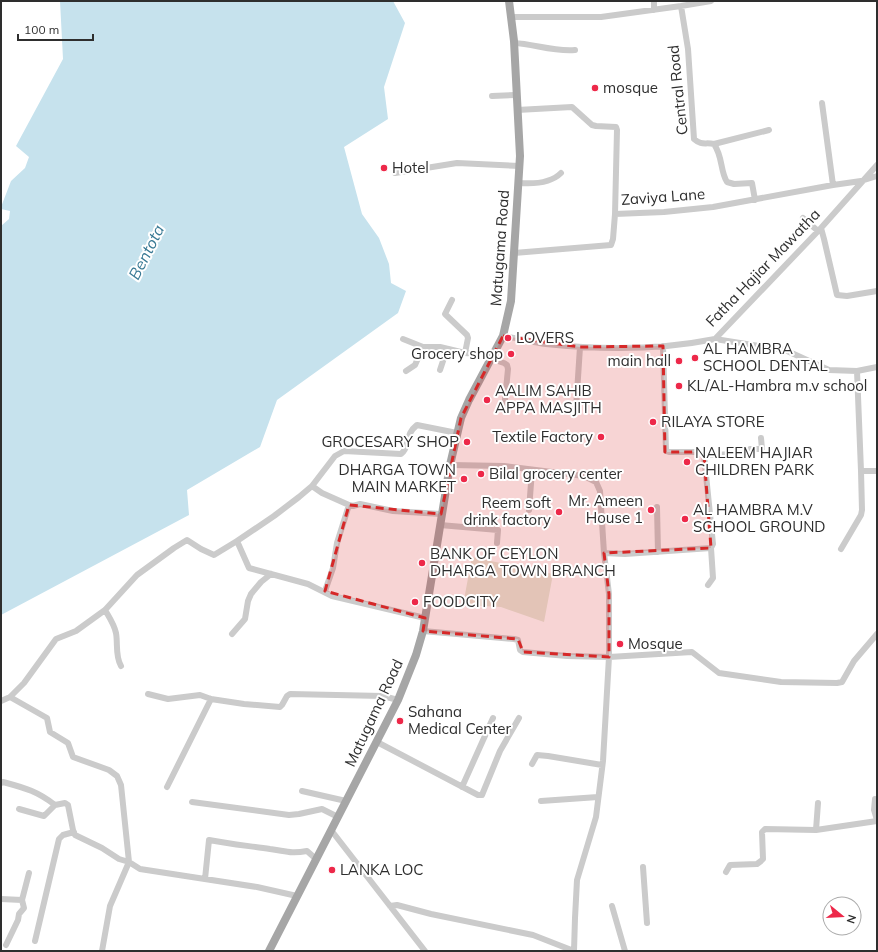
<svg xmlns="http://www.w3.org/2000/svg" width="878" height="952" font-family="Mulish,sans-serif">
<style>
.green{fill:#e6ecdb}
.water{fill:#c6e2ed}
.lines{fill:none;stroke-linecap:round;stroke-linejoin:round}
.minor{stroke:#cbcbcb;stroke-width:6}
.major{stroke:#a6a6a6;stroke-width:8}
.marked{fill:#d62828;fill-opacity:0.2;stroke:#d62828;stroke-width:3;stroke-dasharray:8 5;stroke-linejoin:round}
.poi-dot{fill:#ed2849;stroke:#fff;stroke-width:1.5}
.labels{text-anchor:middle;stroke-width:4;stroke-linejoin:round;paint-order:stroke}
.poi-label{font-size:15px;fill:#2e2e2e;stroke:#fff;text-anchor:start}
.street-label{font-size:15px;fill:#2e2e2e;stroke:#fff}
.water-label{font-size:16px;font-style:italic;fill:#387994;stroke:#fff}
</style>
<rect width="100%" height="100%" fill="#fff"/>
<path class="green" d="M472,557l81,17 -9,48 -43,-15 -38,-2z"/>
<path class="water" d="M60,1h333l12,22 -21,64 4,32 -44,28 18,67 17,24 10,26 2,19 15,8 -8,22 -121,87 -17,47 -73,43 2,25 -188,100v-389l8,-7 1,-8 -9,-2v-2l10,-26 14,-13 4,-11 -13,-11 47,-87z"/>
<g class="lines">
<path class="minor" d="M681,6l7,43 6,90c8,7 11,3 20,5 9,13 6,27 13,38l7,2 18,-1 3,17
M654,10v-9
M512,17h89l80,-11 30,-5
M514,43c20,1 40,9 61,7
M492,96l24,-1
M822,103l11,82
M517,110l55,-3 20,18 4,1 20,1 1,3 -2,84 49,-2 49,-5 120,-22 28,-4 16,-5
M714,144l55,-14
M395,173l62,-10 63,3
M519,183c13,1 31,1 42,-10
M803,218l15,13
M821,228l3,11 13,56 10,1 30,-5
M514,253l97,-8 2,-6 2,-25
M452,300l-7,14 22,21 1,3 -3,15
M503,336c14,2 29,6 43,8 55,6 114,6 169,-5l106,-111 56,-63
M403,339l20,8
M715,339l70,11 44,20 28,1 20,-4
M440,370l7,-21
M406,371l9,-6 8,-18h17l25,6 11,1 28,9 3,2 1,4 -4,41
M857,371l4,100h16
M577,412l-1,-4 4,-61
M704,455l42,-1 4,-5h12l-1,-11
M450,465l54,1 80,10 12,6 4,9 4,62 5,41v63l-6,104 -7,56 -19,63 -2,38 -1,33
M312,486l10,7 27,12
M657,507l1,45
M529,510l3,-40
M440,525l58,5 -1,13
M841,549l20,-34 1,-5 -1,-39
M604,553l21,1 86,-6 2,-4 -9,-89 -3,-3h-32l-3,-1 -3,-105
M708,585l5,-7 -2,-30
M325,591l8,-23 4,-25 12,-38 4,1 7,-2 33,7 48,3
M105,610c4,7 9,14 11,23 2,11 -1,23 5,33
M425,618l-93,-22 -24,-12 -59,-16 -12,-27 37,-25 25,-19 13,-11 23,-30 9,-5 57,3c10,-8 3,-19 16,-29l40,8
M423,631l91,8 4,1 2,10 3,2 44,4 42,1 83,-5 27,21 62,9 56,1 5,-1 12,-21 23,-27
M232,634l13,-15 3,-18 3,-7 10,-12 10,-8
M148,694l20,5 32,-4 11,4 33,5 36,3 2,-2 5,-9 3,-2 93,2 15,4
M10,697l37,21 3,14 18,11 5,14 36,13 8,6 4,9 8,77 11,7 117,18 40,9
M1,701l9,-4 14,-14 32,-44 20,-8 29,-21 32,-35 37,-27 13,-8 14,9 13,6 23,-14
M377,742l101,53h4l18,-44 19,-33
M532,764l5,-9 11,1 54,9
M1,783l2,-1c22,6 34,9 52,23
M167,787l44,-88
M462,787l31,-69
M302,791l44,10
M875,799l-1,11 3,10
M541,801l57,-4
M192,802l97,13 10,-1 23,-5 16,8
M19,809l25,7 11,-11 10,-2 3,2 5,25 2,5 27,13 17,11 10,3 -19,44 -8,45
M331,830l94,121
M816,830l2,-27
M643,867l4,56
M726,872l4,-7 27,-1 4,-3 2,-2 -1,-27 3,-3 51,1 61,-9
M205,879l4,-39c20,4 41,6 61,9 16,2 20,5 37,2l9,8
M1,899l21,1
M390,906l7,-1 34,9 102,21 41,16
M612,906l13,45
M35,941l24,-102 4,-4 11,-3
M6,945l12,-25 1,-6 5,-6 -2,-8 7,-27"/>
<path class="major" d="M269,951l129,-251 18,-45 7,-24 27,-166 7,-30 4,-17 8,-18 34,-64 8,-35 9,-145 -6,-115 -5,-40"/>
</g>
<path class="marked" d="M503,336l77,11 83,-1 2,106h36l3,3 7,93 -107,5 5,41v63l-86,-5 -5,-13 -95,-8 2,-13 -100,-27 24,-86 92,9 20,-96z"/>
<g class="poi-dot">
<circle cx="595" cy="88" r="4"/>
<circle cx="384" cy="168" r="4"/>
<circle cx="508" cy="338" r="4"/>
<circle cx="511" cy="354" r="4"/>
<circle cx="695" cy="358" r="4"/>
<circle cx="679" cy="361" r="4"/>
<circle cx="679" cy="386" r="4"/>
<circle cx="487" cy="400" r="4"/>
<circle cx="653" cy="422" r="4"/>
<circle cx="601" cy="437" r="4"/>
<circle cx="467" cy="442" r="4"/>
<circle cx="687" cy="462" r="4"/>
<circle cx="481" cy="474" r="4"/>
<circle cx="464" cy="479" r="4"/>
<circle cx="651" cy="510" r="4"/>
<circle cx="559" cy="512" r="4"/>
<circle cx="685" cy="519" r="4"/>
<circle cx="422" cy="563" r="4"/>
<circle cx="415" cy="602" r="4"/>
<circle cx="620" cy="644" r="4"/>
<circle cx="400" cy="721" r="4"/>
<circle cx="332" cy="870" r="4"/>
</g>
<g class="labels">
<g class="poi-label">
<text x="603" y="93">mosque</text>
<text x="392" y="173">Hotel</text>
<text x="516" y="343">LOVERS</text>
<text x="703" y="354">AL HAMBRA<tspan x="703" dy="17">SCHOOL DENTAL</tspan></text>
<text x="503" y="359" text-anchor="end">Grocery shop</text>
<text x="671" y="366" text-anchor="end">main hall</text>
<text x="687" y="391">KL/AL-Hambra m.v school</text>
<text x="495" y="396">AALIM SAHIB<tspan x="495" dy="17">APPA MASJITH</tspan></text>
<text x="661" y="427">RILAYA STORE</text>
<text x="593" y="442" text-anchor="end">Textile Factory</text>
<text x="459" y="447" text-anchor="end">GROCESARY SHOP</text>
<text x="695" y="458">NALEEM HAJIAR<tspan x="695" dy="17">CHILDREN PARK</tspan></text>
<text x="456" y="475" text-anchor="end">DHARGA TOWN<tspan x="456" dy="17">MAIN MARKET</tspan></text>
<text x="489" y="479">Bilal grocery center</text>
<text x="643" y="506" text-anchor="end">Mr. Ameen<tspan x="643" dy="17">House 1</tspan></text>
<text x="551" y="508" text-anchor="end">Reem soft<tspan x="551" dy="17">drink factory</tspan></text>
<text x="693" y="515">AL HAMBRA M.V<tspan x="693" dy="17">SCHOOL GROUND</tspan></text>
<text x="430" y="559">BANK OF CEYLON<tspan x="430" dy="17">DHARGA TOWN BRANCH</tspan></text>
<text x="423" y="607">FOODCITY</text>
<text x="628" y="649">Mosque</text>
<text x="408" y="717">Sahana<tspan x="408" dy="17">Medical Center</tspan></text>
<text x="340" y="875">LANKA LOC</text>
</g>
<g class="street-label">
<text transform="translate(678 90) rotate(-96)" y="5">Central Road</text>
<text transform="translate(663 197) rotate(-4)" y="5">Zaviya Lane</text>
<text transform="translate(500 248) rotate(-86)" y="5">Matugama Road</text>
<text transform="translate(763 268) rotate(-46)" y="5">Fatha Hajiar Mawatha</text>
<text transform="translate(374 713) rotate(-65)" y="5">Matugama Road</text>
</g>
<g class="water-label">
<text transform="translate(146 252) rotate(-63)" y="6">Bentota</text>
</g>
</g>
<rect width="878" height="952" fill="none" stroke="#2e2e2e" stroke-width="4"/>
<g transform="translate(842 916) rotate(108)"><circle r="19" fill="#ffffff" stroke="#ababab"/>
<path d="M0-3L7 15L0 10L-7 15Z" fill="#ed2849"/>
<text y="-6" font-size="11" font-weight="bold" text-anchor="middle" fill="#2e2e2e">N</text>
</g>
<path d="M18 34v6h75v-6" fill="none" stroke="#2e2e2e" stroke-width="2"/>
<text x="24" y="34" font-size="12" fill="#2e2e2e" stroke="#ffffff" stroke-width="3" paint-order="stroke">100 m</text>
</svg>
